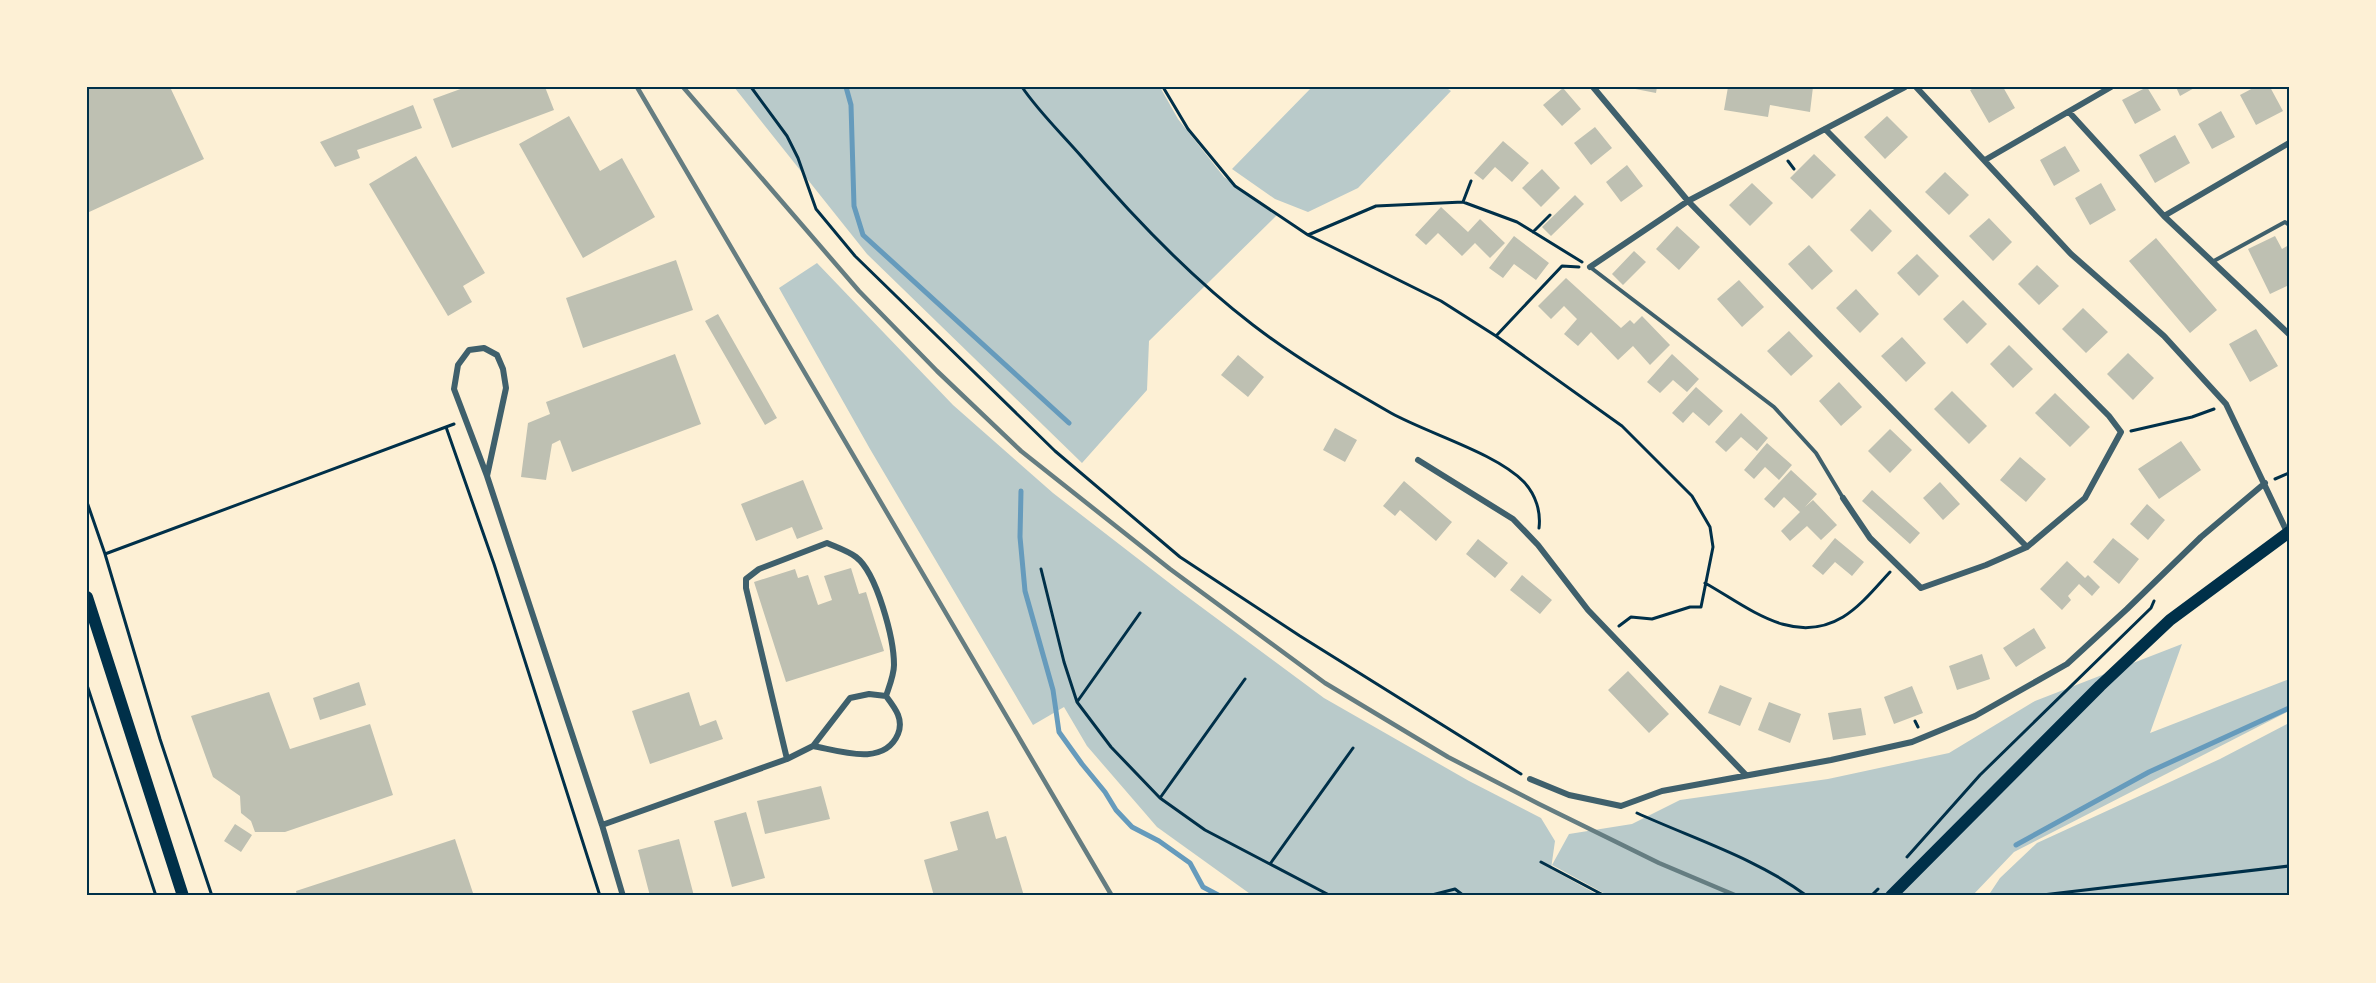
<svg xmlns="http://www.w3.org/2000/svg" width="2376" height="983" font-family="Quicksand,sans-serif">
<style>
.green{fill:#b9caca}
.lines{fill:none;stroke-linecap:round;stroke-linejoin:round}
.stream{stroke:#669bbc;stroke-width:5}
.building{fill:#bec0b2}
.path{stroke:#003049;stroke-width:3}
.service{stroke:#3f606c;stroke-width:4}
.minor{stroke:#3f606c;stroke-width:6}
.secondary{stroke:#003049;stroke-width:12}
.rail{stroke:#657d81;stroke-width:4.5}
.neatline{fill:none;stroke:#003049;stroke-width:2}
</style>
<rect width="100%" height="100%" fill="#fdf0d5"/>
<path class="green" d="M734,87h426l18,32 46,58 54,37 -129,127 -2,49 -65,73 -215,-209z
M1312,87h133l6,4 -93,97 -50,24 -33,-13 -43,-30z
M817,263l136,142 100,88 128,99 143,106 145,83 72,37 14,23 -4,28 49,27h-347l-96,-69 -70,-81 -23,-39 -31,18 -163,-276 -91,-161z
M2182,644l-32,89 139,-54v32l-275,141 -42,44h-363l-57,-31 17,-31 63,-10 48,-24 148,-21 121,-26 86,-52z
M2289,723v173h-301l12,-18 37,-35 183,-84z"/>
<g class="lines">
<path class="stream" d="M846,87l5,18 3,101 9,29 206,188
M1021,491l-1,46 5,54 28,99 6,42 23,32 23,28 11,18 16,17 27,14 31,22 13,24 17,9
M2016,845l133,-73 140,-64"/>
</g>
<path class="building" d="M87,87h83l34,72 -117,54z
M466,87h79l9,23 -102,38 -19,-49z
M1625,87h32l-1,6z
M1728,87h85l-3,25 -40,-7 -2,12 -44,-7z
M1976,87h27l12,21 -26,15 -19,-33z
M2147,87l14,23 -26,14 -13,-24z
M2176,87h20l-16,9z
M2255,87h15l13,24 -27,14 -16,-30z
M1563,88l18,21 -19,17 -19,-21z
M413,105l9,23 -65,22 3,8 -25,9 -15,-25z
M2221,111l14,26 -23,12 -14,-25z
M569,116l31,55 22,-13 33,59 -72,41 -64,-114z
M1887,116l21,21 -23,22 -21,-22z
M1595,127l17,21 -21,17 -17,-22z
M2175,135l15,28 -35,20 -16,-28z
M1503,141l26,22 -17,19 -17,-15 -12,13 -9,-7z
M2065,146l15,25 -26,15 -14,-26z
M1814,154l22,21 -24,24 -22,-21z
M416,156l69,117 -22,13 9,16 -24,14 -79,-132z
M1627,165l16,21 -22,16 -15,-20z
M1542,169l18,19 -19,19 -19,-19z
M1945,172l24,23 -20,20 -24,-23z
M1752,183l21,20 -23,23 -21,-21z
M2101,183l15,27 -26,15 -15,-27z
M1575,195l9,9 -33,32 -9,-9z
M1441,207l27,25 12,-13 25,24 -15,15 -15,-15 -13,13 -24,-23 -12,12 -11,-10z
M1870,209l22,22 -20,21 -22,-22z
M1989,218l23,24 -19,19 -24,-25z
M1677,226l23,21 -21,23 -23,-21z
M1514,236l35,27 -13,17 -22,-16 -11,14 -14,-10z
M2275,236l7,13 7,-4v40l-19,9 -22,-45z
M2156,238l61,72 -27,23 -61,-72z
M1809,245l24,26 -21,19 -24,-26z
M1634,251l12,11 -23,23 -11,-11z
M1917,254l22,22 -20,20 -22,-23z
M676,260l17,50 -110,38 -17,-50z
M2037,265l22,21 -20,19 -21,-21z
M1566,278l55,50 9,-8 4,4 8,-8 28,29 -20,20 -17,-19 -15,14 -27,-28 -13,14 -14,-12 13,-15 -13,-13 -13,13 -13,-13z
M1739,280l25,27 -22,20 -25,-28z
M1856,289l23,25 -19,19 -24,-25z
M1963,300l24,24 -20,20 -24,-25z
M2083,308l25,24 -22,21 -24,-24z
M718,314l59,104 -12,7 -60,-104z
M2256,329l22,37 -28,16 -21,-38z
M1789,331l24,25 -22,20 -24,-25z
M1902,337l24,26 -20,19 -25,-26z
M2009,345l24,24 -20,19 -23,-24z
M2128,353l26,25 -21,22 -26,-26z
M675,354l26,70 -129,48 -12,-32 -8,4 -6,36 -25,-3 7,-54 22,-9 -4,-12z
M1672,354l27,25 -12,13 -14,-12 -13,13 -13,-11z
M1238,355l26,22 -16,20 -27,-22z
M1839,382l23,25 -21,19 -22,-25z
M1696,387l27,24 -14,15 -16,-14 -10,11 -11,-10z
M1952,391l35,35 -18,18 -35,-35z
M2055,393l35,34 -20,20 -35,-34z
M1741,413l27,25 -11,13 -16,-14 -15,15 -11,-10z
M1335,428l22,12 -12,22 -22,-12z
M1890,429l22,21 -22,23 -22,-22z
M2181,441l20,29 -42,29 -21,-30z
M1767,443l25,22 -13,15 -14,-13 -11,12 -10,-9z
M2020,457l26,22 -20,23 -26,-22z
M1791,470l26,24 -12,13 8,-7 24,25 -16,15 -14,-14 -17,15 -9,-10 19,-19 -16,-15 -10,11 -10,-9z
M803,480l20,49 -26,10 -5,-12 -36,14 -15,-37z
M1404,481l48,41 -16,19 -36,-31 -5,6 -12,-10z
M1940,482l20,22 -17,16 -20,-22z
M1872,490l48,43 -10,11 -48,-43z
M2147,504l18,16 -17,20 -18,-16z
M1835,538l29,24 -12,14 -17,-14 -12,13 -11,-9z
M2113,538l26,21 -20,25 -26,-22z
M1478,539l30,24 -13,15 -29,-24z
M2067,561l18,17 3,-3 12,12 -8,9 -13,-12 -11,12 3,4 -9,10 -22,-21z
M851,568l8,26 7,-2 18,59 -98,31 -32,-100 41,-13 3,9 10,-3 10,30 14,-5 -8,-24z
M1522,575l30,25 -12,14 -30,-24z
M2034,628l12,20 -30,19 -13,-19z
M1982,654l8,25 -33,11 -8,-24z
M1628,671l41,43 -20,19 -41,-43z
M359,682l7,23 -46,15 -7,-22z
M1720,685l32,13 -12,28 -32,-13z
M1912,686l11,27 -29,11 -10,-27z
M269,692l21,57 80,-25 23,71 -108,37h-30l-4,-11 -10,-8 -1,-17 -27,-19 -22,-61z
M689,692l11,34 16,-6 7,19 -73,25 -18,-53z
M1769,702l32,12 -11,29 -32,-13z
M1861,708l5,27 -33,5 -5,-27z
M821,786l9,33 -65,15 -8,-33z
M988,811l8,28 10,-3 18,60h-90l-10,-36 34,-10 -8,-28z
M746,812l19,66 -33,9 -18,-66z
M235,824l17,11 -11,17 -17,-11z
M455,839l19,57h-177l-1,-5z
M679,839l15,57h-44l-12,-46z"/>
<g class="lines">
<path class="path" d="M751,87l36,49 11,22 18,51 39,47 200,195 125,106 120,79 221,138
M1022,87c17,25 39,46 59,69 52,61 108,120 172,169 43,33 91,61 138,88 38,21 105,40 133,69 12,13 17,30 15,46
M1163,87l25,42 47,57 73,49 133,66 55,35 126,90 70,70 18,31 3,20 -12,60h-11l-38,12 -21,-2 -12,9
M1788,161l6,8
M1463,202l8,-21
M1533,232l17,-17
M1308,235l68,-29 87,-4 54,20 65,40
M1496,336l66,-70 17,1
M446,427l48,137 106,332
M2131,431l61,-14 22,-8
M2275,479l14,-6
M87,502l18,52 55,185 52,157
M105,554l349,-130
M1041,569l23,93 13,40 34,45 49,51 45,32 126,66
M1705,583c43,24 88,64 138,34 18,-11 33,-30 47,-45
M87,685l69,211
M1077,702l63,-89
M1915,721l3,6
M1160,798l85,-119
M1637,813c57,26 119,45 170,83
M1907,857l73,-82 171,-167 3,-7
M1541,862l64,34
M1270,864l83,-116
M1428,896l27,-7 9,7
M1871,896l7,-7
M2034,896l255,-30"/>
<path class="service" d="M2212,262l73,-40 4,3
M1590,267l184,140 42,46 27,45"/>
<path class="minor" d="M1593,87l95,114 339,346
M1916,87l155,167 93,82 62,68 61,128
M2069,112l95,104 125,118
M1825,129l284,287 12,16 -36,66 -58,49 -41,18 -65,23 -51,-50 -27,-40
M1985,160l126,-73
M2164,216l125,-73
M1590,267l98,-66 217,-114
M1418,460l95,59 25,26 50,65 158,165
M487,476l19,-88 -3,-19 -6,-14 -13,-7 -15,2 -11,15 -4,24 33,87 115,349 21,71
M787,759l-41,-171v-9l13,-10 68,-26c9,4 21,8 29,14 21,16 38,82 38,108 0,10 -5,22 -8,31
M1530,779l39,16 52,11 41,-15 169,-31 81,-18 63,-26 92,-52 60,-55 74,-72 64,-54
M602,825l185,-66 26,-13 37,-48 19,-4 17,2c9,12 18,23 12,38 -14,33 -58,17 -85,12"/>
<path class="secondary" d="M87,597l96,299
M1891,896l209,-210 70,-66 119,-88"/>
<path class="rail" d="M637,87l475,809
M683,87l176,204 78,80 84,80 149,118 155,114 123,74 91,47 120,59 78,33"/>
</g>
<rect width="2376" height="983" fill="none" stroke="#fdf0d5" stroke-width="177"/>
<rect x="88" y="88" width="2200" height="806" class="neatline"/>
</svg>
